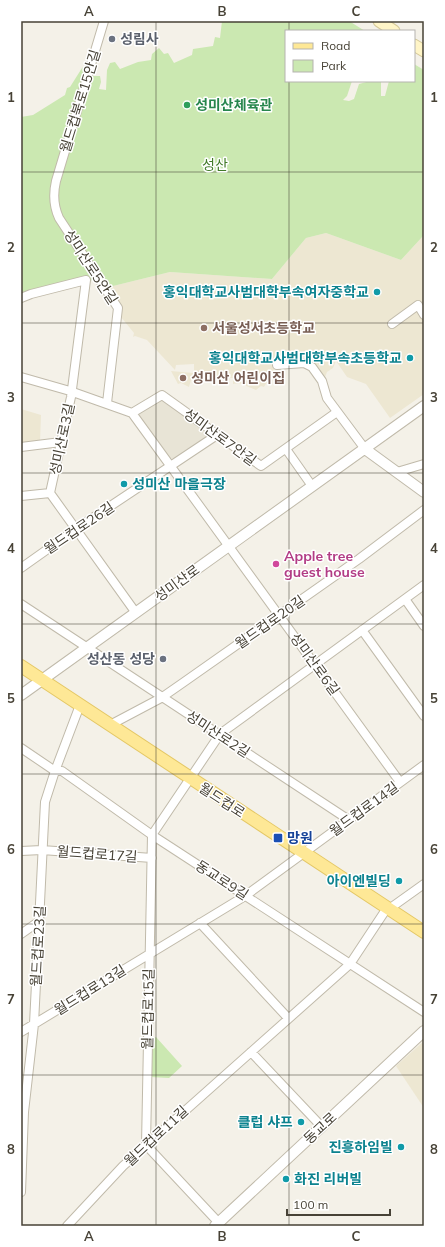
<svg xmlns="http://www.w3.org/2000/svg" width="445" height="1247" font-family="Mulish,'Noto Sans KR',sans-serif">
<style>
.residential{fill:#e8e4d6}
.education{fill:#ede7d2}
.green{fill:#cbe8b1}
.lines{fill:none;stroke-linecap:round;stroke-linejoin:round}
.minor-casing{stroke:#c0baaa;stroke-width:10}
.tertiary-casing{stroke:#c0baaa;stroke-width:12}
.secondary-casing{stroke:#d4c898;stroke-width:13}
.primary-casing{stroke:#e4c765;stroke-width:14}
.minor{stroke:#fff;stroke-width:8}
.tertiary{stroke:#fff;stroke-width:10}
.secondary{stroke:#fff5c7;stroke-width:11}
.primary{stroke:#fee896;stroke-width:12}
.grid{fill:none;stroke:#474236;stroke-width:1;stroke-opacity:0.55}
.worship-dot{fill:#6b7280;stroke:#fff;stroke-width:1.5}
.leisure-dot{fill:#2e9e5b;stroke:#fff;stroke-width:1.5}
.culture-dot{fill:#0f9aa8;stroke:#fff;stroke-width:1.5}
.education-dot{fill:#8d6e63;stroke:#fff;stroke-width:1.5}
.hotel-dot{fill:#d1479c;stroke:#fff;stroke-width:1.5}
.transit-dot{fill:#1a4fb4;stroke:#fff;stroke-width:1.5}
.labels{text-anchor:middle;stroke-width:3;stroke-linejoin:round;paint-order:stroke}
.worship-label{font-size:14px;font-weight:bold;fill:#5b616d;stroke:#fff;text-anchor:start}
.street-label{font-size:14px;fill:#474236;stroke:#fff}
.leisure-label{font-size:14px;font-weight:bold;fill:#27864d;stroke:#fff;text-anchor:start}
.park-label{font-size:14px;fill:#427a29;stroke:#fff}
.culture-label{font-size:14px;font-weight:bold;fill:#0d838f;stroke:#fff;text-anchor:end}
.education-label{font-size:14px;font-weight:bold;fill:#785e54;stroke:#fff;text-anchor:start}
.hotel-label{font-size:14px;font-weight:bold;fill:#b23c85;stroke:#fff;text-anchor:start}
.transit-label{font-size:14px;font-weight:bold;fill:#164399;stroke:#fff;text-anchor:start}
.neatline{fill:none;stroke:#474236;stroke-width:1.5}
.grid-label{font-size:13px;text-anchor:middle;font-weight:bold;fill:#474236}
</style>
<rect width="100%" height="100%" fill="#f4f1e8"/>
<path class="residential" d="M160,401h5l43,32v5l-33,21 -6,-1 -30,-41 1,-5z"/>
<path class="education" d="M326,233l75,27 23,-25v159l-34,24 -24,-34 -19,-7 -11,-16 -3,7 -6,4 -3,8 -10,-15 -35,-3 -15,25 -3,-1 -5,4 -17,-7 -6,1v-6h-12v3l-18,-6h-7l-2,-3v-8l-18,1 -1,5 -28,-30 -12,-4 -2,1 1,-4 -13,-16 -12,-30 61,-15 102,7 34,-41z
M171,371l22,2 -4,14 -8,-4 -3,1z
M21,409l20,6 -1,27 -19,2z
M424,1041v67l-28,-42z"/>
<path class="green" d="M222,21h127l16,10h-79v50h66l-5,15 -4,4 6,1 5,-2 5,-15 11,-3h11v15h4l4,-15h25v-17l10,6v165l-23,25 -75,-27 -20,5 -34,41 -102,-7 -61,15 -21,-8 -67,17v-179l12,-2 32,-20 2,-7 3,-1 12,-19 15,-9 -4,17h7l1,6 -2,7 7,1 1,-20 3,-7 5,-1 5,7 18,-7 13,-2 1,-6 7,-6 5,6 4,-1 6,10 18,-8 1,-6 20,-3 2,-9 5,1z
M156,1037l26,29 -13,12 -19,-1 1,-38z"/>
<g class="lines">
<g class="minor-casing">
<path id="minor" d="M104,21l-48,160c-3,13 -3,24 3,37l59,90 -11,95
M21,298l10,-4 55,-14 -15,117 -21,96 86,120
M392,324l26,-19 6,10
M277,365l27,-2 8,4 10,14 5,17 38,51
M21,377l49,14 62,22 268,369
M132,413l30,-18 99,71 76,-54
M21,447l40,-5
M286,449l26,37
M397,472l27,-8
M21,496l29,-3
M21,568l55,-39 141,-94
M405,599l19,27
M21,604l328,216
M362,630l62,86
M110,725l51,-27 23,-16 175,-123 65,-49
M21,748l34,23h7l90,64 272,177
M21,851l21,-1 110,8
M389,909l35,-25
M200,923l88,95
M21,934l17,-12
M21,1032l224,-136 179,-131
M251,1052l71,75
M21,1192l3,-80 10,-88 11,-222 10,-31 25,-66
M219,1223l-73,-78 6,-310 68,-101 204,-149
M67,1226l56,-60 227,-202 37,-56"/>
</g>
<g class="tertiary-casing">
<path id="tertiary" d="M365,449l59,43
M21,695l403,-289
M215,1226l209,-195"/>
</g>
<g class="secondary-casing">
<path id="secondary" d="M379,21l15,10
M414,45l10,6"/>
</g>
<g class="primary-casing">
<path id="primary" d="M21,666l403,266"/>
</g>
<use href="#minor" class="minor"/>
<use href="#tertiary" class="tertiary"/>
<use href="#secondary" class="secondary"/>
<use href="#primary" class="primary"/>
</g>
<path class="grid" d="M156,21v1205M289,21v10M289,81v1145M21,172h403M21,323h403M21,473h403M21,624h403M21,774h403M21,924h403M21,1075h403"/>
<g class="worship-dot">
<circle cx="112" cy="39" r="4"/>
<circle cx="163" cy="659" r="4"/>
</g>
<circle class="leisure-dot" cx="187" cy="105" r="4"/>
<g class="culture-dot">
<circle cx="377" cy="292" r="4"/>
<circle cx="410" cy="358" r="4"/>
<circle cx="124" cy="484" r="4"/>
<circle cx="399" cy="881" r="4"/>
<circle cx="301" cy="1122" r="4"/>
<circle cx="401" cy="1147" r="4"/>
<circle cx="286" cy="1179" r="4"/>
</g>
<g class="education-dot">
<circle cx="204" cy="328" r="4"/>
<circle cx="183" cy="378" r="4"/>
</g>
<circle class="hotel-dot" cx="276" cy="564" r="4"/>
<rect class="transit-dot" x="273" y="833" width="10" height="10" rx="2"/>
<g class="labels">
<g class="worship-label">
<text x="120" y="44">성림사</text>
<text x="155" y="664" text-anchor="end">성산동 성당</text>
</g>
<g class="street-label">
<text transform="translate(80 101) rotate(-73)" y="5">월드컵북로15안길</text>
<text transform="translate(91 267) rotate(57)" y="5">성미산로5안길</text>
<text transform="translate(220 437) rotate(36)" y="5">성미산로7안길</text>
<text transform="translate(62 439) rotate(-78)" y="5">성미산로3길</text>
<text transform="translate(79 528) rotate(-34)" y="5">월드컵로26길</text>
<text transform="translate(177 583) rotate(-36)" y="5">성미산로</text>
<text transform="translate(270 622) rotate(-35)" y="5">월드컵로20길</text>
<text transform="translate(315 664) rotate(54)" y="5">성미산로6길</text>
<text transform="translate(218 734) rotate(33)" y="5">성미산로2길</text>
<text transform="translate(222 800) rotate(33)" y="5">월드컵로</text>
<text transform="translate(364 809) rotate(-36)" y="5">월드컵로14길</text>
<text transform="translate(97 854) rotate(4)" y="5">월드컵로17길</text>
<text transform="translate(222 880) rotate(33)" y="5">동교로9길</text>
<text transform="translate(38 946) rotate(-87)" y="5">월드컵로23길</text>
<text transform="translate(90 990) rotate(-32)" y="5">월드컵로13길</text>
<text transform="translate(148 1009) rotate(-89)" y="5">월드컵로15길</text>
<text transform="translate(320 1128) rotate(-43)" y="5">동교로</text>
<text transform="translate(156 1136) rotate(-43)" y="5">월드컵로11길</text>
</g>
<g class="leisure-label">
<text x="195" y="110">성미산체육관</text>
</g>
<g class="park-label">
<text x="215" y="170">성산</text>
</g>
<g class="culture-label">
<text x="369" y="297">홍익대학교사범대학부속여자중학교</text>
<text x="402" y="363">홍익대학교사범대학부속초등학교</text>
<text x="132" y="489" text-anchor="start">성미산 마을극장</text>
<text x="391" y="886">아이엔빌딩</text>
<text x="293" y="1127">클럽 샤프</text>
<text x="393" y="1152">진흥하임빌</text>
<text x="294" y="1184" text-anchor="start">화진 리버빌</text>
</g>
<g class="education-label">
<text x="212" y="333">서울성서초등학교</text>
<text x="191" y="383">성미산 어린이집</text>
</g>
<g class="hotel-label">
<text x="284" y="561">Apple tree<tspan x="284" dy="16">guest house</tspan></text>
</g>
<g class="transit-label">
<text x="287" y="843">망원</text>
</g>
</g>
<rect width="445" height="1247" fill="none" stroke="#ffffff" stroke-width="44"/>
<rect x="285" y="30" width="130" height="52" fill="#ffffff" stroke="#b5b3af"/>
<rect x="293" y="43" width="20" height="6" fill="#fee896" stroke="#b5b3af"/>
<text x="321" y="50" font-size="12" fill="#474236">Road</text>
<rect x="293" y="60" width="20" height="12" fill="#cbe8b1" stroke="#b5b3af"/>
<text x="321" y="70" font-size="12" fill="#474236">Park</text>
<path d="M287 1209v6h103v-6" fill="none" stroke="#474236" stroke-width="2"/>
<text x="293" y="1209" font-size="12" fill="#474236" stroke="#ffffff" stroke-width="3" paint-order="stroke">100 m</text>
<rect x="22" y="22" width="401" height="1203" class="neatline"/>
<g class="grid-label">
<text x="89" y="16">A</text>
<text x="222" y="16">B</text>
<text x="356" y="16">C</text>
<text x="11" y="102">1</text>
<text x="434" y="102">1</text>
<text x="11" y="252">2</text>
<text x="434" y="252">2</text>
<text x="11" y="402">3</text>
<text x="434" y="402">3</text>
<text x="11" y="553">4</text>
<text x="434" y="553">4</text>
<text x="11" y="703">5</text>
<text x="434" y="703">5</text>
<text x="11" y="854">6</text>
<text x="434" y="854">6</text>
<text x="11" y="1004">7</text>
<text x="434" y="1004">7</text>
<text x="11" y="1154">8</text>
<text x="434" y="1154">8</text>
<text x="89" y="1241">A</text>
<text x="222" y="1241">B</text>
<text x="356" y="1241">C</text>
</g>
</svg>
